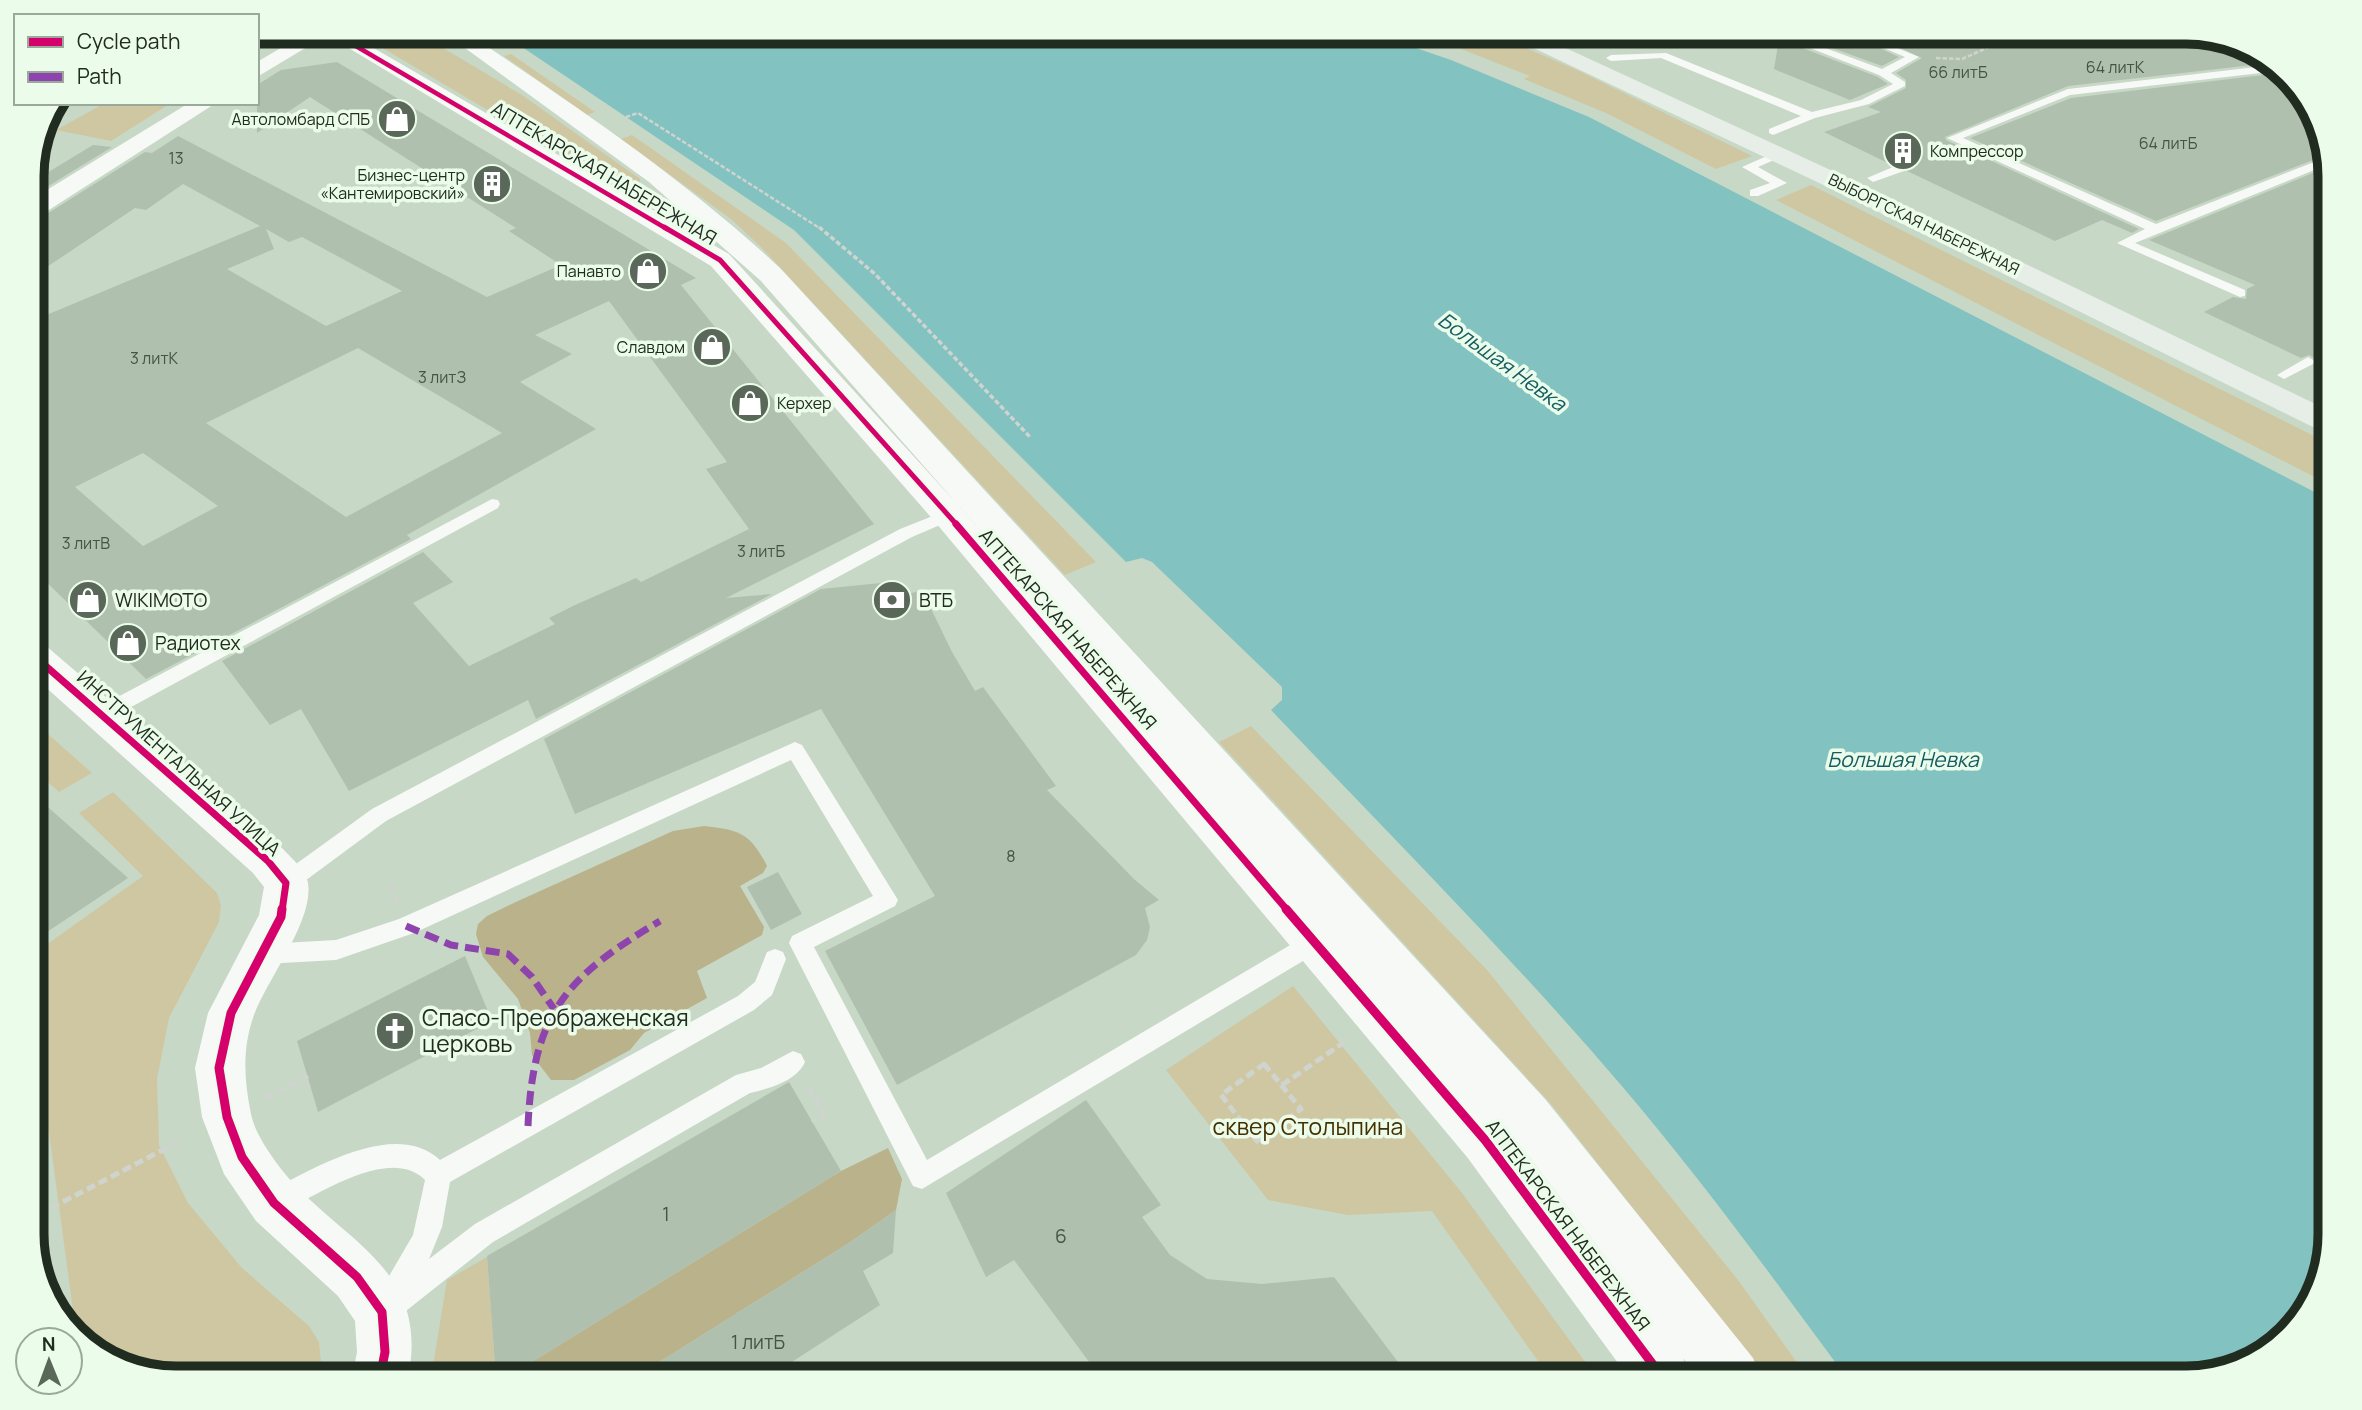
<svg xmlns="http://www.w3.org/2000/svg" width="2362" height="1410" font-family="Manrope,sans-serif">
<style>
.green{fill:#cfc7a2}
.forest{fill:#bab28b}
.water{fill:#82c2c1}
.building{fill:#b0c0af;fill-rule:evenodd}
.lines{fill:none;stroke-linecap:round;stroke-linejoin:round}
.path-far3{stroke:#cfd4ce;stroke-width:2.5;stroke-dasharray:4.5 2;stroke-linecap:butt}
.path-far2{stroke:#cfd4ce;stroke-width:3.5;stroke-dasharray:5 2.5;stroke-linecap:butt}
.path-far1{stroke:#cfd4ce;stroke-width:4.5;stroke-dasharray:7 3.5;stroke-linecap:butt}
.path{stroke:#cfd4ce;stroke-width:5;stroke-dasharray:9 4.5;stroke-linecap:butt}
.service{fill:#f7f9f6;fill-rule:evenodd}
.minor{fill:#f7f9f6;fill-rule:evenodd}
.tertiary{fill:#f7f9f6;fill-rule:evenodd}
.primary{fill:#e7eee7;fill-rule:evenodd}
.quiet{stroke:#8e44ad;stroke-width:7;stroke-dasharray:14 7;stroke-linecap:butt}
.cycleway-far3-casing{stroke:#ecfceb;stroke-width:7}
.cycleway-far2-casing{stroke:#ecfceb;stroke-width:9}
.cycleway-far1-casing{stroke:#ecfceb;stroke-width:11}
.cycleway-casing{stroke:#ecfceb;stroke-width:13}
.cycleway-far3{stroke:#d6006c;stroke-width:4.5}
.cycleway-far2{stroke:#d6006c;stroke-width:5}
.cycleway-far1{stroke:#d6006c;stroke-width:7}
.cycleway{stroke:#d6006c;stroke-width:9}
.labels{text-anchor:middle;stroke-width:7;stroke-linejoin:round;paint-order:stroke}
.number-label{font-size:16px;fill:#465345}
.far-poi-label{font-size:16px;fill:#202c1f;stroke:#ecfceb;text-anchor:end}
.far-street-label{font-size:16px;fill:#202c1f;stroke:#ecfceb}
.street-label{font-size:19px;fill:#202c1f;stroke:#ecfceb}
.poi-label{font-size:19px;fill:#202c1f;stroke:#ecfceb;text-anchor:start}
.near-number-label{font-size:19px;fill:#465345}
.water-label{font-size:21px;font-style:italic;fill:#165d63;stroke:#ecfceb}
.near-poi-label{font-size:23px;fill:#202c1f;stroke:#ecfceb;text-anchor:start}
.near-park-label{font-size:23px;fill:#453000;stroke:#ecfceb}
.rim{fill:none;stroke:#202c1f;stroke-width:9}
</style>
<rect width="100%" height="100%" fill="#c7d8c6"/>
<path class="green" d="M384,32h32l106,63 118,84v3l-10,5 -14,-1 -242,-143v-7z
M1396,32h92l89,38 175,86 -36,13 -110,-56 -82,-34 6,-3 -89,-35 -7,4z
M511,54l84,58 -8,3 -83,-59z
M105,103h66l-60,38 -55,-11z
M632,135l154,108 310,319 -31,13 -303,-327 -31,-29 -110,-80z
M1811,185l519,259v41l-554,-285z
M32,720l60,53 -33,19 -27,-24z
M1251,726l236,244 251,310 70,98h-41l-216,-274 -332,-362z
M113,792l104,101 4,12 -2,17 -50,96 -12,61 2,66 29,58 54,65 67,58 10,16 2,21 -3,15h-142l-73,-19 -27,-27 -44,-325v-52l111,-79 -64,-63z
M1293,986l169,207 135,185h-47l-118,-167 -84,4 -80,-15 -102,-130z
M487,1257l9,121h-65l16,-98z"/>
<path class="forest" d="M704,826c36,4 46,7 63,40l-4,7 -23,13 24,41 -2,8 -65,36 10,27 -63,35 -14,17 -56,30h-23l-19,-25 -2,-22 -12,-34 -35,-42 -7,-23 2,-10 9,-8 31,-15 155,-70z
M888,1148l14,31 -6,31 -47,33 -215,135h-128l335,-207z"/>
<path class="water" d="M500,32h869l82,28 138,57 741,383v734l-19,73 -52,52 -73,19h-339c-73,-99 -146,-199 -226,-293 -111,-130 -232,-251 -350,-375l11,-10v-13l-130,-125 -10,-4 -16,4 -332,-332z"/>
<path class="building" d="M1788,32h56l55,25 -17,9z
M1865,32h79l32,10 2,-10h208l73,19 11,12 -202,23 -123,51 1,3 193,89 -7,4 -30,-13 -47,21 -148,-70 -2,-9 -13,3 -68,-33 57,-20 -13,-5 38,-19v-8l-10,-7 26,-15z
M1779,39l99,38 10,7 -38,16 -76,-31z
M337,62l359,216 -15,7 193,239 -148,74 46,-4 -236,125 -8,-19 -179,91 -48,-82 -31,16 -48,-64 201,-109 30,30 -40,21 56,63 86,-42 -6,-6 26,-13 61,-27 5,4 108,-53 -43,-60 21,-7 -118,-161 -74,34 37,19 -52,28 76,47 -189,106 4,4 -265,140 -114,-111v-247l228,-95 -77,-42 -37,26 -11,-2 -103,69v-57l10,-3 103,-65 7,1 26,-17 309,161 74,-32 -52,-34 7,-3 -206,-131 -53,36v-48l24,-15zM266,229l23,13 13,-5 100,54 -76,35 -99,-57 47,-20zM358,348l144,85 -156,84 -140,-94zM143,453l75,53 -75,40 -68,-59z
M2280,73l31,30 15,52 -170,66 -186,-83 101,-40z
M93,145l19,2 -80,49v-14z
M2330,166v205l-14,-7 2,-4 -9,-5 -8,3 -97,-46 29,-15 13,2 1,-10 8,-4 -106,-45z
M881,583l21,13 20,-6 30,62 23,39 8,-4 73,99 -9,4 87,89 25,21 -14,8 5,19 -3,13 -11,15 -239,130 -72,-134 110,-55 -114,-187 -246,105 -31,-75 277,-150z
M32,793l96,85 -96,64z
M778,872l24,42 -31,16 -24,-43z
M465,956l27,65 -174,91 -21,-71z
M789,1082l52,89 -335,207h-10l-9,-122z
M1086,1100l75,105 -19,12 28,38 37,24 55,5 72,-7 76,101h-304l-8,-4 -84,-114 -28,17 -40,-84z
M896,1210l-3,43 -30,18 17,34 -113,73h-133l215,-135z"/>
<g class="lines">
<path class="path-far3" d="M1985,32l21,7
M2052,32c44,15 61,20 105,0
M1990,47l96,-2
M1444,53l68,26
M1936,58l26,1 61,-27
M626,117l12,-4 183,116"/>
<path class="path-far2" d="M819,227l56,47 156,164"/>
<path class="path-far1" d="M391,886l6,15"/>
<path class="path" d="M1264,1064l37,45 -44,32 -36,-46z
M1282,1085l64,-44
M808,1087l16,27 -12,8
M265,1098l43,-22
M51,1208l129,-67"/>
<path class="service" d="M1769,32h13l100,37 23,-12 -59,-25h13l60,25 -28,16 14,9v4l-36,18 -54,14 -42,17 -4,-2v-4l32,-13 -140,-58 -50,3 -5,-3 5,-3 55,-2 146,59 49,-12 32,-16 -14,-9z
M2273,65l5,6 -208,24 -107,43 193,86 171,-67 2,7 -194,79 110,47v6l-5,1 -123,-54 28,-14 -198,-91 121,-49z
M1776,152l10,3 -28,12 29,16 -29,13h-8v-6l20,-7 -28,-16z
M1900,164l4,1v6l-31,11 -6,-4z
M2308,357l7,4 -2,3 -29,15 -7,-4z
M492,499l6,1 2,4 -2,4 -389,211h-14l-3,-5 3,-5z
M948,510l6,1 2,4 -2,4 -42,18 -526,284 -92,68 -8,3 -8,-3 -3,-6 3,-6 94,-68 528,-280z
M795,742l7,3 96,155 -3,6 -81,41 113,213 380,-225 8,-3 8,3 3,7 -3,7 -401,240 -9,-3 -124,-243 3,-7 81,-40 -82,-136 -377,173 -78,27 -72,4 -8,-3 -3,-7 3,-7 8,-3 72,-4 63,-21z
M775,949l8,3 3,7 -14,36 -18,15 -304,172 -8,45 -13,32 46,-35 261,-149 25,-7 32,-17 8,3 4,8c-8,19 -37,27 -55,31l-257,149 -101,80 -10,4 -10,-4 -4,-10 45,-77 12,-55c-37,-36 -110,18 -148,34l-9,-4 -4,-9 4,-9c44,-23 128,-74 172,-32l298,-164 17,-14 12,-30z"/>
<path class="minor" d="M308,32h24l-75,45v-15z
M189,103h27l-175,112 -9,3v-19z
M32,641l13,4 238,204c8,9 23,21 25,34 6,38 -41,96 -54,132 -12,33 -10,65 -3,99 4,18 14,32 24,47 56,78 157,100 133,217h-56l5,-26 -2,-31 -17,-25 -82,-75 -32,-47 -22,-57 -7,-49 13,-55 51,-98 5,-28 -11,-14 -221,-198z"/>
<path class="tertiary" d="M322,32h24l383,222 231,253 336,382 -535,-608 -112,-99 -206,-150h23c109,74 218,146 315,237l764,830 208,259 8,20h-63l-15,-20 8,20h-62l-162,-221 -531,-634 -225,-257zM1506,1127l5,6 165,216z"/>
<path class="primary" d="M1505,32h26l319,147 480,232v21l-11,-2 -487,-241 -324,-153z"/>
<path class="quiet" d="M406,926l45,19 57,9 24,23 22,32
M528,1126c5,-113 38,-149 132,-205"/>
<g class="cycleway-far3-casing">
<path id="cycleway-far3" d="M332,32l335,197"/>
</g>
<g class="cycleway-far2-casing">
<path id="cycleway-far2" d="M664,227l56,33 237,265"/>
</g>
<g class="cycleway-far1-casing">
<path id="cycleway-far1" d="M956,524l332,387
M32,654l236,207 18,22 -4,28"/>
</g>
<g class="cycleway-casing">
<path id="cycleway" d="M282,909l-1,8 -50,96 -12,55 8,49 15,40 32,46 83,74 25,35 3,40 -5,26
M1286,909l199,231 178,238"/>
</g>
<use href="#cycleway-far3" class="cycleway-far3"/>
<use href="#cycleway-far2" class="cycleway-far2"/>
<use href="#cycleway-far1" class="cycleway-far1"/>
<use href="#cycleway" class="cycleway"/>
</g>
<defs>
<g id="shop-disc" transform="scale(2.0125)"><circle r="9.5" fill="#5a6859" stroke="#ecfceb"/><path d="M-5-2.5h2.3a2.7 3.5 0 0 1 5.4 0H5L5.5 6h-11ZM-1.5-2.5h3a1.5 2.3 0 0 0-3 0Z" fill="#fff"/></g>
<g id="building-disc" transform="scale(2.0125)"><circle r="9.5" fill="#5a6859" stroke="#ecfceb"/><path d="M-4-6H4V6H1V3H-1V6H-4ZM-2.5-4.3h1.7v1.8h-1.7ZM.8-4.3h1.7v1.8H.8ZM-2.5-1h1.7V.8h-1.7ZM.8-1h1.7V.8H.8Z" fill="#fff"/></g>
<g id="bank-disc" transform="scale(2.0125)"><circle r="9.5" fill="#5a6859" stroke="#ecfceb"/><path d="M-6-4H6V4H-6ZM0-2.3a2.3 2.3 0 1 0 0 4.6a2.3 2.3 0 1 0 0-4.6Z" fill="#fff"/></g>
<g id="church-disc" transform="scale(2.0125)"><circle r="9.5" fill="#5a6859" stroke="#ecfceb"/><path d="M-1.2-6h2.4v3.5h3.3v2.4h-3.3V6h-2.4V-.1h-3.3v-2.4h3.3Z" fill="#fff"/></g>
</defs>
<g fill-rule="evenodd">
<use href="#shop-disc" x="397" y="119"/>
<use href="#building-disc" x="1903" y="151"/>
<use href="#building-disc" x="492" y="184"/>
<use href="#shop-disc" x="648" y="271"/>
<use href="#shop-disc" x="712" y="347"/>
<use href="#shop-disc" x="750" y="403"/>
<use href="#shop-disc" x="88" y="600"/>
<use href="#bank-disc" x="892" y="600"/>
<use href="#shop-disc" x="128" y="643"/>
<use href="#church-disc" x="395" y="1031"/>
</g>
<g class="labels">
<g class="number-label">
<text x="2115" y="73">64 литК</text>
<text x="1958" y="78">66 литБ</text>
<text x="2168" y="149">64 литБ</text>
<text x="176" y="164">13</text>
<text x="154" y="364">3 литК</text>
<text x="442" y="383">3 литЗ</text>
<text x="86" y="549">3 литВ</text>
<text x="761" y="557">3 литБ</text>
<text x="1011" y="862">8</text>
</g>
<g class="far-poi-label">
<text x="370" y="125">Автоломбард СПБ</text>
<text x="1930" y="157" text-anchor="start">Компрессор</text>
<text x="465" y="181">Бизнес-центр<tspan x="465" dy="18">«Кантемировский»</tspan></text>
<text x="621" y="277">Панавто</text>
<text x="685" y="353">Славдом</text>
<text x="777" y="409" text-anchor="start">Керхер</text>
</g>
<g class="far-street-label">
<text transform="translate(1924 224) rotate(26)" y="6">ВЫБОРГСКАЯ НАБЕРЕЖНАЯ</text>
</g>
<g class="street-label">
<text transform="translate(604 173) rotate(31)" y="7">АПТЕКАРСКАЯ НАБЕРЕЖНАЯ</text>
<text transform="translate(1068 629) rotate(49)" y="7">АПТЕКАРСКАЯ НАБЕРЕЖНАЯ</text>
<text transform="translate(179 763) rotate(42)" y="7">ИНСТРУМЕНТАЛЬНАЯ УЛИЦА</text>
<text transform="translate(1568 1225) rotate(53)" y="7">АПТЕКАРСКАЯ НАБЕРЕЖНАЯ</text>
</g>
<g class="poi-label">
<text x="115" y="607">WIKIMOTO</text>
<text x="919" y="607">ВТБ</text>
<text x="155" y="650">Радиотех</text>
</g>
<g class="near-number-label">
<text x="666" y="1221">1</text>
<text x="1061" y="1243">6</text>
<text x="758" y="1349">1 литБ</text>
</g>
<g class="water-label">
<text transform="translate(1502 362) rotate(36)" y="7">Большая Невка</text>
<text x="1903" y="767">Большая Невка</text>
</g>
<g class="near-poi-label">
<text x="422" y="1026">Спасо-Преображенская<tspan x="422" dy="26">церковь</tspan></text>
</g>
<g class="near-park-label">
<text x="1308" y="1135">сквер Столыпина</text>
</g>
</g>
<path d="M0 0H2362V1410H0ZM176 44H2186A132 132 0 0 1 2318 176V1234A132 132 0 0 1 2186 1366H176A132 132 0 0 1 44 1234V176A132 132 0 0 1 176 44Z" fill="#ecfceb" fill-rule="evenodd"/>
<path class="rim" d="M176 44H2186A132 132 0 0 1 2318 176V1234A132 132 0 0 1 2186 1366H176A132 132 0 0 1 44 1234V176A132 132 0 0 1 176 44Z"/>
<rect x="14" y="14" width="245" height="91" fill="#ecfceb" stroke="#9aa999" stroke-width="2"/>
<rect x="28" y="37" width="35" height="10" fill="#d6006c" stroke="#9aa999" stroke-width="2"/>
<text x="77" y="49" font-size="21" fill="#202c1f">Cycle path</text>
<rect x="28" y="72" width="35" height="10" fill="#8e44ad" stroke="#9aa999" stroke-width="2"/>
<text x="77" y="84" font-size="21" fill="#202c1f">Path</text>
<g transform="translate(49 1361) rotate(359)"><circle r="33" fill="#ecfceb" stroke="#9aa999" stroke-width="2"/>
<path d="M0-5L12 26L0 18L-12 26Z" fill="#5a6859"/>
<text y="-10" font-size="19" font-weight="bold" text-anchor="middle" fill="#202c1f">N</text>
</g>
</svg>
